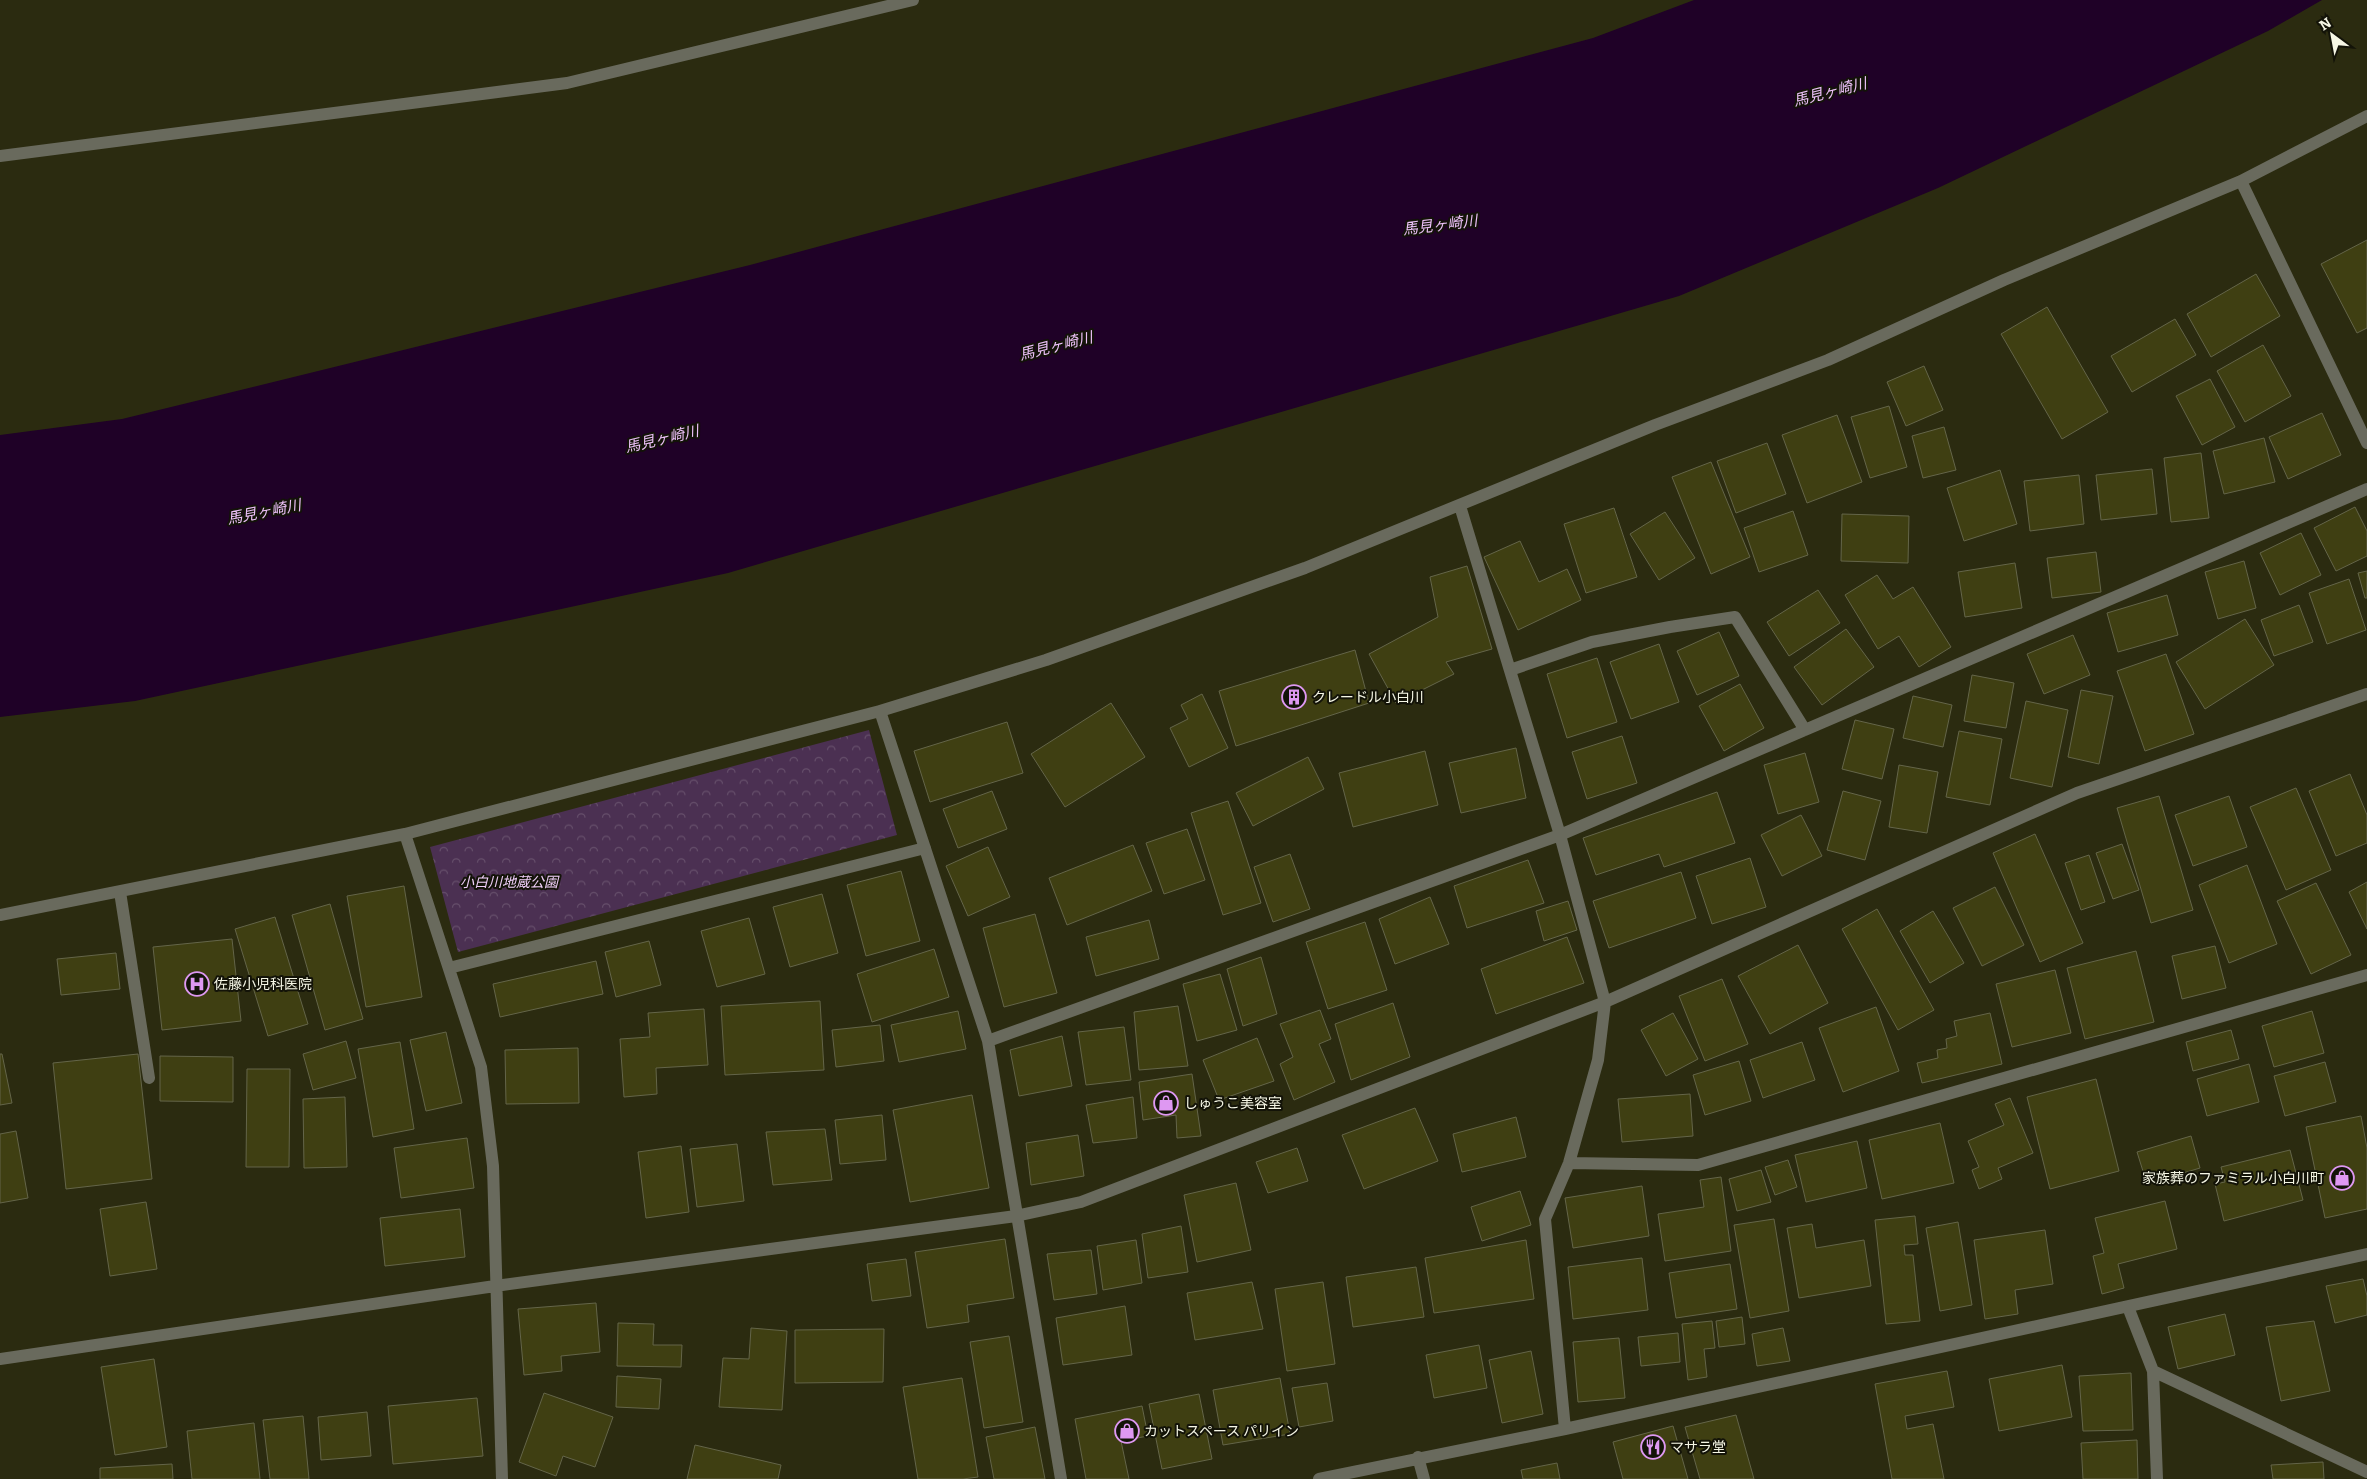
<svg xmlns="http://www.w3.org/2000/svg" width="2367" height="1479" font-family="Bitter,'Noto Sans JP',serif">
<style>
.park{fill:url(#park-crowns)}
.water{fill:#1f0127}
.building{fill:#3f3f12;stroke:#646549}
.lines{fill:none;stroke-linecap:round;stroke-linejoin:round}
.minor{stroke:#696a5d;stroke-width:12}
.labels{text-anchor:middle;stroke-width:4;stroke-linejoin:round;paint-order:stroke}
.poi-label{font-size:14px;fill:#f5f6e5;stroke:#131308;text-anchor:start}
.park-label{font-size:14px;font-style:italic;fill:#efcef8;stroke:#131308}
.water-label{font-size:15px;font-style:italic;fill:#edc1f9;stroke:#131308}
</style>
<defs>
<pattern id="park-crowns" width="20" height="18" patternUnits="userSpaceOnUse" patternTransform="scale(1.25)"><rect width="20" height="18" fill="#4b3052"/><path d="M2 6a3 3 0 1 1 6 0M12 15a3 3 0 1 1 6 0" fill="none" stroke="#664f6b"/></pattern>
</defs>
<rect width="100%" height="100%" fill="#2b2b10"/>
<path class="park" d="M869,730l28,105 -439,117 -28,-105z"/>
<path class="water" d="M1694,0h628l-54,31 -330,157 -259,108 -951,277 -593,128 -135,16v-282l122,-16 628,-154 843,-227z"/>
<path class="building" d="M2367,240v88l-10,5 -36,-69z
M2256,274l24,42 -69,41 -24,-43z
M2047,307l61,105 -46,27 -61,-105z
M2175,319l21,36 -64,37 -21,-36z
M2263,345l28,51 -46,26 -28,-51z
M1924,366l19,44 -37,16 -19,-44z
M2210,379l25,48 -33,18 -26,-49z
M1889,406l18,61 -37,11 -19,-61z
M2322,413l19,42 -53,24 -19,-42z
M1837,415l25,67 -55,21 -25,-68z
M1944,427l12,43 -33,8 -11,-42z
M2264,438l11,44 -51,12 -11,-43z
M1767,443l19,51 -50,19 -19,-52z
M2201,453l8,65 -38,4 -7,-64z
M1711,462l39,95 -39,17 -39,-97z
M2152,469l5,45 -56,6 -5,-45z
M2000,470l17,54 -53,17 -17,-53z
M2079,475l5,49 -54,7 -6,-50z
M2355,507l12,24v25l-31,15 -22,-43z
M1614,508l23,69 -51,16 -22,-69z
M1793,511l15,44 -49,17 -15,-44z
M1665,512l30,46 -36,22 -29,-46z
M1842,514l67,2 -1,47 -67,-2z
M2301,533l20,42 -41,20 -20,-42z
M1520,541l19,41 28,-13 14,31 -63,30 -34,-73z
M2096,552l5,40 -49,6 -5,-40z
M2244,561l12,47 -38,11 -13,-47z
M2015,563l7,45 -57,9 -7,-45z
M1467,566l25,83 -46,13 8,12 -58,29 -27,-49 69,-37 -8,-40z
M2367,571v27h-2l-7,-25z
M1877,575l16,24 20,-12 38,60 -32,20 -20,-31 -21,13 -33,-54z
M2349,579l17,51 -39,14 -18,-51z
M1818,590l22,33 -51,33 -22,-34z
M2167,595l11,40 -60,17 -11,-39z
M2299,605l14,37 -39,14 -13,-36z
M2245,619l29,46 -69,44 -29,-47z
M1846,629l28,38 -52,38 -28,-38z
M1719,632l20,44 -42,19 -20,-44z
M2073,635l17,40 -46,19 -17,-40z
M1659,644l20,58 -48,17 -21,-57z
M1355,650l14,53 -133,43 -17,-55z
M2166,654l28,80 -49,17 -28,-80z
M1597,658l20,64 -50,16 -20,-64z
M1972,675l42,8 -8,45 -42,-7z
M1740,684l24,44 -40,23 -25,-45z
M2081,690l32,6 -14,68 -31,-7z
M1202,694l26,54 -39,19 -19,-39 18,-9 -7,-14z
M1913,696l39,9 -9,42 -40,-9z
M2026,701l42,9 -16,77 -42,-9z
M1111,703l34,54 -80,50 -34,-53z
M1855,720l39,9 -12,50 -40,-10z
M1007,722l16,51 -93,29 -16,-51z
M1959,731l43,8 -12,66 -44,-8z
M1622,736l15,47 -50,16 -15,-47z
M1516,748l10,50 -65,15 -12,-50z
M1425,751l13,54 -85,22 -14,-54z
M1805,753l14,49 -41,12 -14,-49z
M1308,757l16,32 -71,37 -17,-33z
M1899,765l39,7 -11,61 -38,-6z
M2350,774l17,41v28l-31,13 -27,-65z
M2296,788l35,82 -45,20 -36,-83z
M992,791l15,38 -49,19 -15,-39z
M1843,791l38,10 -16,59 -38,-10z
M1717,792l18,51 -71,24 -5,-13 -63,21 -13,-37z
M2159,796l34,114 -42,13 -34,-115z
M2229,796l18,51 -54,19 -18,-51z
M1228,801l33,102 -38,12 -32,-102z
M1801,815l21,41 -40,20 -21,-41z
M1187,829l18,51 -41,14 -18,-51z
M2035,834l48,109 -43,19 -47,-109z
M2122,844l17,46 -26,9 -17,-46z
M1133,845l19,46 -85,34 -18,-47z
M988,847l22,50 -42,19 -22,-50z
M1290,854l20,55 -37,13 -19,-55z
M2089,855l16,47 -24,8 -16,-47z
M1750,858l16,49 -54,17 -16,-48z
M1528,860l16,43 -77,25 -13,-42z
M2247,865l30,79 -48,19 -30,-78z
M901,871l19,70 -54,15 -19,-71z
M1681,872l15,46 -87,30 -16,-47z
M2367,882v47l-18,-37z
M2316,883l35,72 -40,19 -34,-73z
M404,886l18,111 -56,10 -19,-111z
M1995,887l29,58 -42,21 -29,-58z
M822,894l16,59 -48,14 -17,-60z
M1430,897l19,47 -54,20 -16,-45z
M1568,901l9,29 -33,11 -8,-30z
M330,904l33,115 -38,11 -33,-115z
M1877,909l57,101 -36,20 -56,-101z
M1933,911l31,52 -34,20 -30,-52z
M1035,914l22,79 -53,14 -21,-79z
M275,917l33,107 -40,12 -33,-107z
M749,918l16,56 -48,13 -16,-56z
M1149,920l10,39 -63,17 -10,-39z
M1365,922l22,68 -59,19 -22,-67z
M1567,937l17,46 -88,31 -15,-45z
M232,939l9,82 -79,9 -9,-83z
M649,941l12,44 -45,12 -11,-45z
M1798,945l30,58 -58,31 -32,-58z
M2215,946l11,42 -44,11 -10,-43z
M934,949l15,48 -77,25 -15,-48z
M2136,951l18,71 -69,17 -18,-71z
M116,953l4,36 -59,6 -4,-36z
M1261,957l16,57 -34,12 -16,-57z
M596,961l7,33 -103,23 -7,-33z
M2055,970l16,63 -59,14 -16,-63z
M1220,974l17,56 -40,11 -14,-57z
M1722,979l26,65 -43,17 -26,-65z
M820,1001l4,69 -99,5 -4,-69z
M1393,1003l17,54 -59,23 -16,-56z
M1178,1006l10,60 -49,4 -5,-58z
M1876,1007l23,64 -56,21 -24,-64z
M704,1009l4,56 -52,3 1,26 -33,3 -4,-58 30,-2 -2,-24z
M1320,1010l11,29 -12,5 16,38 -41,18 -14,-36 13,-7 -13,-33z
M958,1011l8,38 -67,13 -8,-37z
M2312,1011l12,42 -50,14 -12,-41z
M1673,1013l25,46 -32,17 -25,-46z
M1990,1013l12,51 -80,19 -5,-20 21,-5 -1,-8 10,-2 -1,-9 11,-3 -3,-15z
M880,1025l4,36 -48,6 -4,-37z
M1124,1027l7,53 -45,5 -8,-53z
M2231,1030l8,29 -46,12 -7,-29z
M446,1032l16,71 -36,8 -16,-71z
M1062,1036l10,50 -53,10 -9,-46z
M1257,1038l17,43 -55,19 -16,-40z
M346,1041l10,37 -43,12 -10,-36z
M400,1042l14,87 -41,8 -15,-88z
M1802,1042l13,38 -52,18 -13,-38z
M578,1048l1,55 -73,1 -1,-54z
M0,1054h2l10,49 -12,2z
M138,1054l14,125 -86,10 -13,-126z
M160,1056l73,1v45l-73,-1z
M1739,1061l12,40 -46,14 -12,-40z
M2325,1062l11,40 -51,14 -11,-40z
M2249,1064l10,38 -52,14 -10,-37z
M247,1069h43l-1,98h-43z
M1192,1074l9,62 -24,2 -1,-23 -33,5 -4,-38z
M2096,1079l23,92 -69,18 -23,-92z
M1690,1094l3,42 -71,6 -4,-43z
M972,1095l17,93 -79,14 -17,-92z
M345,1097l2,70 -43,1 -1,-69z
M1133,1097l4,41 -44,5 -7,-38z
M2010,1098l23,55 -35,15 4,11 -23,10 -7,-19 7,-3 -11,-26 36,-16 -9,-21z
M1415,1108l23,53 -74,28 -22,-54z
M882,1115l4,45 -46,4 -5,-44z
M2361,1116l6,32v61l-42,9 -19,-91z
M1516,1117l10,40 -64,15 -9,-38z
M1940,1123l14,60 -72,16 -13,-59z
M825,1129l7,51 -59,5 -7,-53z
M16,1131l12,67 -28,5v-69z
M1078,1135l6,41 -53,9 -5,-42z
M2191,1136l9,32 -53,16 -10,-32z
M467,1138l7,50 -73,10 -7,-50z
M1857,1141l10,47 -61,14 -11,-47z
M737,1144l7,57 -47,6 -7,-58z
M681,1146l8,66 -43,6 -8,-66z
M1297,1148l11,33 -40,12 -12,-31z
M2290,1150l13,50 -79,21 -9,-37 10,-2 -4,-15z
M1788,1160l9,27 -22,8 -10,-28z
M1761,1170l10,32 -34,9 -8,-32z
M1721,1177l10,74 -66,10 -7,-47 46,-7 -4,-27z
M1236,1183l15,67 -54,12 -13,-67z
M1642,1186l7,50 -76,12 -8,-50z
M1520,1191l11,34 -49,16 -11,-34z
M2165,1201l12,48 -59,15 6,24 -22,6 -9,-38 11,-3 -9,-35z
M146,1202l11,67 -47,7 -10,-67z
M460,1209l5,48 -80,9 -5,-48z
M1915,1216l3,28 -14,1 1,10h8l7,66 -34,3 -11,-104z
M1774,1219l15,92 -39,7 -16,-93z
M1958,1222l14,83 -32,6 -14,-83z
M1812,1224l4,24 48,-8 7,46 -72,12 -12,-70z
M1181,1226l7,46 -40,6 -6,-44z
M2045,1230l8,54 -38,6 3,24 -33,5 -11,-79z
M1005,1239l9,59 -47,7 2,17 -42,6 -12,-76z
M1136,1240l6,43 -39,7 -6,-44z
M1526,1240l8,59 -100,14 -9,-55z
M1091,1250l6,44 -43,6 -7,-46z
M1642,1258l6,52 -75,9 -5,-52z
M906,1259l5,37 -39,5 -5,-37z
M1730,1264l7,45 -61,9 -7,-45z
M1416,1267l8,50 -71,10 -7,-50z
M2363,1279l4,17v19l-32,8 -9,-37z
M1252,1282l11,47 -68,11 -8,-47z
M1323,1282l12,82 -48,7 -12,-82z
M596,1303l4,49 -39,4 1,15 -38,4 -6,-66z
M1125,1306l7,49 -69,10 -7,-47z
M2225,1314l10,41 -57,14 -10,-42z
M1742,1317l3,27 -26,3 -3,-26z
M1712,1321l3,27 -11,1 3,28 -19,3 -6,-56z
M2314,1321l16,70 -49,10 -15,-74z
M618,1323l36,1 -1,21h29l-1,22 -64,-1z
M751,1328l36,3 -5,79 -63,-3 4,-49 26,1z
M1783,1328l7,33 -33,5 -5,-32z
M884,1329l-1,53 -88,1v-53z
M1678,1333l2,29 -39,4 -3,-29z
M1009,1336l14,86 -39,6 -14,-86z
M1619,1338l6,60 -47,4 -5,-60z
M1479,1345l8,43 -53,10 -8,-43z
M1531,1351l12,63 -41,9 -13,-63z
M154,1359l13,88 -52,8 -14,-88z
M2062,1365l10,52 -73,14 -10,-52z
M1947,1371l7,36 -49,9 2,13 26,-5 11,55h-52l-17,-95z
M2131,1373l2,57 -50,1 -4,-55z
M617,1376l44,3 -2,30 -43,-2z
M962,1378l16,99 -15,2h-45l-15,-92z
M1280,1378l10,56 -67,11 -10,-55z
M1327,1383l6,38 -34,6 -7,-39z
M544,1393l69,24 -18,50 -32,-11 -7,20 -37,-14z
M1199,1394l13,65 -50,10 -13,-65z
M477,1398l6,58 -90,8 -5,-58z
M1142,1406l6,30 -27,5 8,38h-43l-11,-60z
M367,1412l4,44 -50,4 -3,-43z
M1736,1415l18,64h-54l-15,-52z
M303,1416l6,63h-39l-7,-59z
M254,1423l6,56h-68l-5,-48z
M1673,1426l15,53h-65l-10,-37z
M1035,1427l10,52h-51l-8,-42z
M2137,1440l1,39h-55l-2,-36z
M695,1445l86,20 -3,14h-91z
M2323,1462l1,17h-51l-2,-14z
M1557,1463l3,16h-37l-2,-9z
M172,1464l1,15h-73v-11z"/>
<g class="lines">
<path class="minor" d="M0,156l567,-73 346,-83
M2241,181l126,262
M1460,506l100,329 45,167 -7,58 -29,103 -24,56 20,210
M1510,670l82,-28 78,-15 65,-10 70,113
M880,711l108,330 73,438
M405,834l76,233 12,99 9,313
M120,892l29,186
M0,915l405,-81 475,-123 166,-51 259,-92 350,-143 173,-65 176,-80 237,-99 126,-65
M449,968l476,-120
M988,1041l572,-206 807,-346
M1569,1163l129,2 669,-190
M2128,1307l25,64 4,108
M0,1359l495,-73 521,-70 65,-14 524,-200 472,-209 290,-99
M2153,1371l214,101
M1418,1457l6,22
M1319,1479l246,-50 802,-175"/>
</g>
<defs>
<g id="building-ring" transform="scale(1.25)"><circle r="9.5" fill="#131308" stroke="#de98f2" stroke-width="1.5"/><path d="M-4-6H4V6H1V3H-1V6H-4ZM-2.5-4.3h1.7v1.8h-1.7ZM.8-4.3h1.7v1.8H.8ZM-2.5-1h1.7V.8h-1.7ZM.8-1h1.7V.8H.8Z" fill="#de98f2"/></g>
<g id="hospital-ring" transform="scale(1.25)"><circle r="9.5" fill="#131308" stroke="#de98f2" stroke-width="1.5"/><path d="M-5-5h3v3.5h4V-5h3V5h-3V1.5h-4V5h-3Z" fill="#de98f2"/></g>
<g id="shop-ring" transform="scale(1.25)"><circle r="9.5" fill="#131308" stroke="#de98f2" stroke-width="1.5"/><path d="M-5-2.5h2.3a2.7 3.5 0 0 1 5.4 0H5L5.5 6h-11ZM-1.5-2.5h3a1.5 2.3 0 0 0-3 0Z" fill="#de98f2"/></g>
<g id="restaurant-ring" transform="scale(1.25)"><circle r="9.5" fill="#131308" stroke="#de98f2" stroke-width="1.5"/><path d="M-5-6h1v4h1v-4h1v4h1v-4h1v5L-1.5 .5V6h-2V.5L-5-1ZM5-6V6H3V1.5H1.5Q1.5-4 5-6Z" fill="#de98f2"/></g>
</defs>
<g fill-rule="evenodd">
<use href="#building-ring" x="1294" y="697"/>
<use href="#hospital-ring" x="197" y="984"/>
<use href="#shop-ring" x="1166" y="1103"/>
<use href="#shop-ring" x="2342" y="1178"/>
<use href="#shop-ring" x="1127" y="1431"/>
<use href="#restaurant-ring" x="1653" y="1447"/>
</g>
<g class="labels">
<g class="poi-label">
<text x="1312" y="702">クレードル小白川</text>
<text x="214" y="989">佐藤小児科医院</text>
<text x="1184" y="1108">しゅうこ美容室</text>
<text x="2324" y="1183" text-anchor="end">家族葬のファミラル小白川町</text>
<text x="1144" y="1436">カットスペース パリイン</text>
<text x="1670" y="1452">マサラ堂</text>
</g>
<g class="park-label">
<text x="509" y="887">小白川地蔵公園</text>
</g>
<g class="water-label">
<text transform="translate(1830 92) rotate(-14)" y="5">馬見ヶ崎川</text>
<text transform="translate(1440 225) rotate(-7)" y="5">馬見ヶ崎川</text>
<text transform="translate(1056 346) rotate(-14)" y="5">馬見ヶ崎川</text>
<text transform="translate(662 439) rotate(-13)" y="5">馬見ヶ崎川</text>
<text transform="translate(264 512) rotate(-11)" y="5">馬見ヶ崎川</text>
</g>
</g>
<g transform="translate(2332 35) rotate(328)" stroke="#131308" stroke-width="4" paint-order="stroke">
<path d="M0-4L9 19L0 12L-9 19Z" fill="#f5f6e5"/>
<text y="-8" font-size="14" font-weight="bold" text-anchor="middle" fill="#f5f6e5">N</text>
</g>
</svg>
